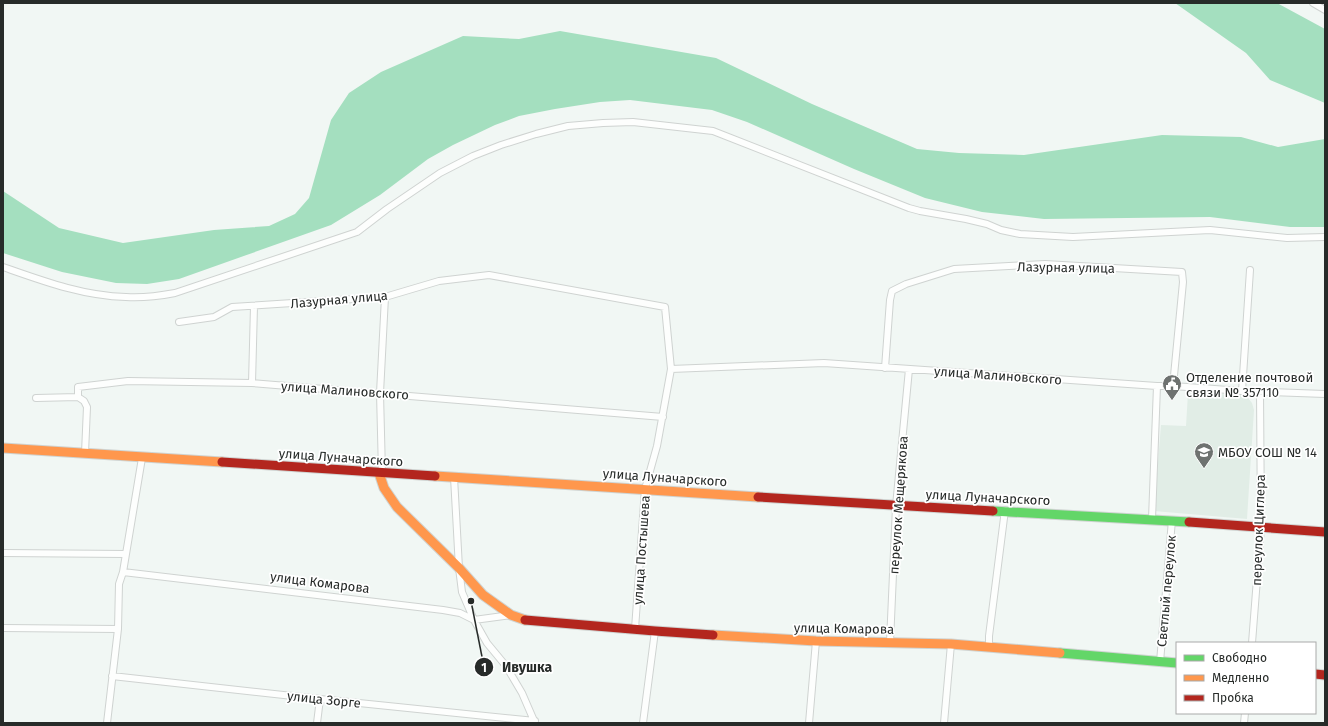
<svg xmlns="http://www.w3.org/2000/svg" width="1328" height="726" font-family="'Fira Sans',sans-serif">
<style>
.built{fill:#e1ede6}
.water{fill:#a4dfbf}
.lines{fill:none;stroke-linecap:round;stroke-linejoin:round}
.street-casing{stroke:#cfd3d1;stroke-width:8}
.fast-casing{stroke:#cfd3d1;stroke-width:11}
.slow-casing{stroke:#cfd3d1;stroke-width:11}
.jam-casing{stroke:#cfd3d1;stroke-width:11}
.street{stroke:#fdfefd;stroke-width:6}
.fast{stroke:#63d668;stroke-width:9}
.slow{stroke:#ff974d;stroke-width:9}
.jam{stroke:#b3261e;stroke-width:9}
.labels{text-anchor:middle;stroke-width:3.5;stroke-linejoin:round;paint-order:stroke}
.street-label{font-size:13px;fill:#272b29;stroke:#fff}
.poi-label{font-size:13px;fill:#272b29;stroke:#fff;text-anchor:start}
.leader{fill:none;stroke:#272b29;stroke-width:1.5}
.callout-dot{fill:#272b29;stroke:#fff;stroke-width:1.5}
.mark-label{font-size:12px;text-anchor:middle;font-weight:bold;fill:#fff}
.callout-label{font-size:14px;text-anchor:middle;font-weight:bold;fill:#272b29;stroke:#fff;stroke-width:3.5;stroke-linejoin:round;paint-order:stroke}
</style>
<rect width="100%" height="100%" fill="#f1f7f4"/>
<path class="built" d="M1188,393l54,2 6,3 4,5 2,7 -7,109 -93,-8 7,-86 25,1z"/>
<path class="water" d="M1175,3h102l48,26v74l-55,-23 -24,-27z
M560,31l156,27 96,46 105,45 42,4 65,2 138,-20 79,2 37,10 47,-8v88h-35l-80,-10 -166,2 -62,-7 -57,-14 -71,-29 -107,-47 -35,-12 -82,-10 -30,2 -45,7 -36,7 -24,9 -42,20 -25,14 -48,36 -49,30 -152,54 -32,5 -31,-1 -54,-11 -59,-19v-62l56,37 64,15 91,-13 55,-4 26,-12 14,-16 22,-78 18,-27 32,-21 82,-36 56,3z"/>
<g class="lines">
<g class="street-casing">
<path id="street" d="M1313,3l12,7
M3,267c40,14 80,29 123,30 16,1 33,-1 49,-4l182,-61 30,-23 53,-36 33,-17 28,-11 35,-11 32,-8 35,-3 30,-1 80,9 196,77 11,3 46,8 21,5 14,6 19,4 53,3 137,-7 77,8 38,-1
M179,322l35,-5 18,-10 153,-10 54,-16 50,-6 176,32 6,62 -14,77 -12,43 -10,140
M885,368l5,-68 2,-9 14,-7 48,-15 91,-5 137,8 1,10 -10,104
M671,369l153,-6 333,23h16l69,5 83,3
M252,383l2,-77
M1242,391l8,-121
M78,397l6,4 3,6 -2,46
M36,398l42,-1v-10l50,-6 124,2 411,34
M382,473l-2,-80 5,-96
M454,477l5,91 3,24 12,28 13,23 19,23 16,27 13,30
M1152,519l5,-133
M3,553l123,1
M123,572l320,38 17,3 14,7 37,-5
M3,628l115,1
M890,642l6,-136 13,-137
M1252,643l9,-116 -1,-135
M989,648v-12l16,-126
M1160,662l12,-142
M112,676l208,23 215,22
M107,723l11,-94 1,-45 4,-12 19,-114
M317,723l3,-24
M643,723l12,-92
M809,723l7,-82
M944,723l7,-79
M1244,723l1,-10"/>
</g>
<g class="fast-casing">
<path id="fast" d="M993,511l196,11
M1060,653l117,10"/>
</g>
<g class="slow-casing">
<path id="slow" d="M3,448l219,14
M379,473l5,15 13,19 62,61 24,27 28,20 14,5
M435,476l323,21
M713,635l103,6 135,3 109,9"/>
</g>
<g class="jam-casing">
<path id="jam" d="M222,462l213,14
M758,497l235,14
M1189,522l136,10
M525,620l130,11 58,4
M1315,674l10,1"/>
</g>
<use href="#street" class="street"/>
<use href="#fast" class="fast"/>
<use href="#slow" class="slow"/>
<use href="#jam" class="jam"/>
</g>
<defs>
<g id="civic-pin" transform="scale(1)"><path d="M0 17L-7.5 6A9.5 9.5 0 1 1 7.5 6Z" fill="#6e7270" stroke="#fff"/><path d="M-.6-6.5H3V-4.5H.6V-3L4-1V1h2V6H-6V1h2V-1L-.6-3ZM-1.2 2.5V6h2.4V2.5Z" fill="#fff"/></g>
<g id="school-pin" transform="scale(1)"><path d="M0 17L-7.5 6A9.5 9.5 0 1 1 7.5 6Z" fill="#6e7270" stroke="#fff"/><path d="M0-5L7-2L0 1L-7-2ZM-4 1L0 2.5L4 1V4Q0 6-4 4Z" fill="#fff"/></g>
</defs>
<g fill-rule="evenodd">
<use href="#civic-pin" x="1172" y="384"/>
<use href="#school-pin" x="1204" y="452"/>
</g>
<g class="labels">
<g class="street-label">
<text transform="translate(1066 267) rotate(1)" y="5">Лазурная улица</text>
<text transform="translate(339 299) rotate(-5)" y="5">Лазурная улица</text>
<text transform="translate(998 375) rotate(4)" y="5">улица Малиновского</text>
<text transform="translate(345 390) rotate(4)" y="5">улица Малиновского</text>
<text transform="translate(341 457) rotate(4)" y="5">улица Луначарского</text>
<text transform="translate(665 477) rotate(4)" y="5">улица Луначарского</text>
<text transform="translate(988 497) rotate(3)" y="5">улица Луначарского</text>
<text transform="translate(898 505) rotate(-86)" y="5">переулок Мещерякова</text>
<text transform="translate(1258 530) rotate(-88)" y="5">переулок Циглера</text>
<text transform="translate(641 550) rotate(-86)" y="5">улица Постышева</text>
<text transform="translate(320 582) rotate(7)" y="5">улица Комарова</text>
<text transform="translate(1166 591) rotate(-85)" y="5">Светлый переулок</text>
<text transform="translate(844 628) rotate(1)" y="5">улица Комарова</text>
<text transform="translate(324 699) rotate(6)" y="5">улица Зорге</text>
</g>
<g class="poi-label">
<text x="1186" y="382">Отделение почтовой<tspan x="1186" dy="15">связи № 357110</tspan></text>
<text x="1218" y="457">МБОУ СОШ № 14</text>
</g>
</g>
<path class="leader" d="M471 601L484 667"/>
<g class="callout-dot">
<circle cx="471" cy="601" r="4"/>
<circle cx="484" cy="667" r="10"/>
</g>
<g class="mark-label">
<text x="484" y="672">1</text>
</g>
<g class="callout-label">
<text x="527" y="672">Ивушка</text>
</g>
<rect width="1328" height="726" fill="none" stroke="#272b29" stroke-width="8"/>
<rect x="1176" y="642" width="140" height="72" fill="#ffffff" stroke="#a9aaa9"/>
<rect x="1184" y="655" width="20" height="6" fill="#63d668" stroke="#a9aaa9"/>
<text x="1212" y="662" font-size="12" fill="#272b29">Свободно</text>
<rect x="1184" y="675" width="20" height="6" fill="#ff974d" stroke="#a9aaa9"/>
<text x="1212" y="682" font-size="12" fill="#272b29">Медленно</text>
<rect x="1184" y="695" width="20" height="6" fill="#b3261e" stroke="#a9aaa9"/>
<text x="1212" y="702" font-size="12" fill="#272b29">Пробка</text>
</svg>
